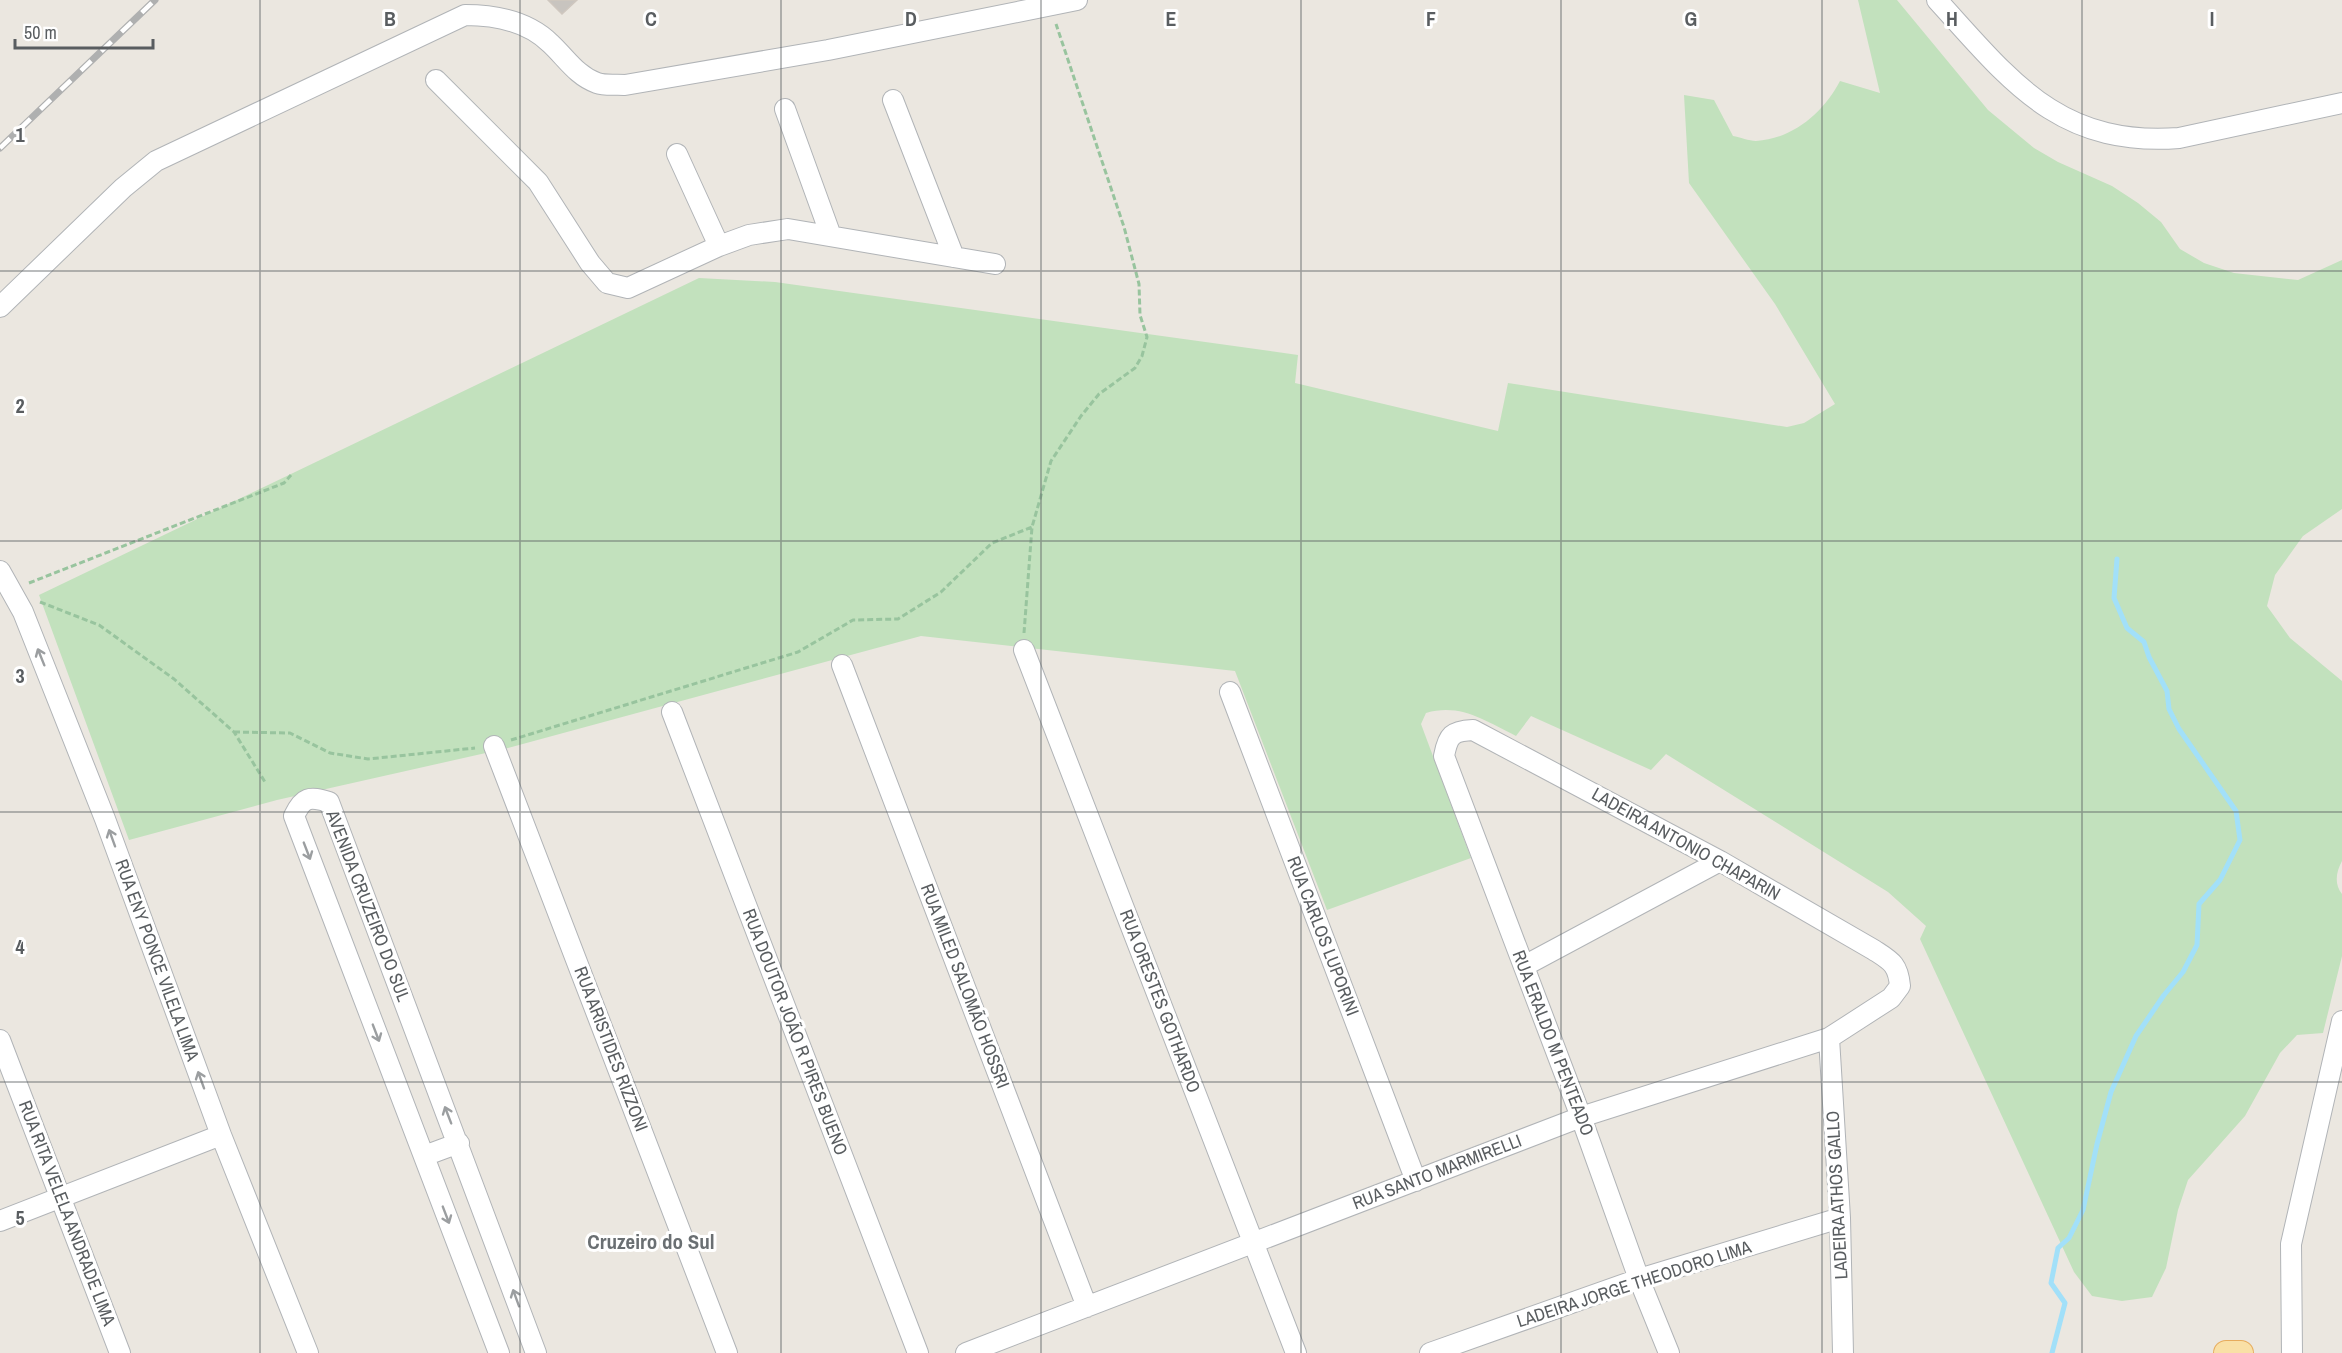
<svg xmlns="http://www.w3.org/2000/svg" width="2342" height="1353" font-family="'Archivo Narrow',sans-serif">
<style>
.green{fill:#c2e1bd}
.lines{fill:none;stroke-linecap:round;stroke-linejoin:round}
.stream{stroke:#a2e0f9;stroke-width:5}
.building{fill:#c8c4bf;stroke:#cfc7bf;stroke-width:1.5}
.minor-casing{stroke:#b1b4b7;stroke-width:22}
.major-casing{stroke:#e7ac5c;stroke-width:26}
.path{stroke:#98c49e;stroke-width:3;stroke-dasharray:6 3;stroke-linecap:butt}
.minor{stroke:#fff;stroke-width:20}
.major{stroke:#f9e0a6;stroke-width:24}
.rail-casing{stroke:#afb0b0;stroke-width:7}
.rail{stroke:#fff;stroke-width:4.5;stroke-dasharray:14;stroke-linecap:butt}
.oneway{stroke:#9b9ea0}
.grid{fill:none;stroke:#595d60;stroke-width:1.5;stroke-opacity:0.55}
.labels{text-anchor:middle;stroke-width:6;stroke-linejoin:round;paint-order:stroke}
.street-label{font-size:18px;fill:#595d60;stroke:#fff}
.quarter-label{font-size:21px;font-weight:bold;fill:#6a6f72;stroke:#fff}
.grid-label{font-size:20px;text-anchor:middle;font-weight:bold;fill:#595d60;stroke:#fff;stroke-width:6;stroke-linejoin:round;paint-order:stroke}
</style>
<rect width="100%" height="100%" fill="#ebe7e0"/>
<path class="green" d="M1858,0h39l91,110 46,38 24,14 54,24 26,17 23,19 19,27 24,14 30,10 64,7 44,-20v249l-39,27 -28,39 -8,31 23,32 52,43v180c-6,11 -8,23 0,33v62l-19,77 -26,2 -17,18 -35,63 -57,64 -10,30 -12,58 -14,29 -30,4 -30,-5 -18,-24 -154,-333 6,-13 -38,-34 -222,-138 -15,16 -120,-54 -15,20c-31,-15 -55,-33 -90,-23l-5,11 50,134 -144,52 -92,-239 -314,-35 -413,112 -231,52 -148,40 -90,-245 660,-317 76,4 523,73 -3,28 203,48 10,-48 279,44 17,-4 31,-19 -60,-100 -86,-121 -5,-88 30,5 19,36c7,1 16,5 23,5 37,-2 68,-29 84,-60l40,12z"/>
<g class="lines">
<path class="stream" d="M2052,1353l13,-50 -14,-20 7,-35 11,-10 14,-28 14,-66 14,-52 25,-56 28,-41 19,-23 14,-27 2,-41 21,-24 20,-40 -4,-29 -57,-82 -10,-20 -2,-18 -18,-34 -5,-15 -17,-14 -13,-30 3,-39"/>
</g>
<path class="building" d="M548,0h29l-15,14z"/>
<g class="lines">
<g class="minor-casing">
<path id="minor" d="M1937,0c73,80 121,147 242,138l163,-35
M436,80l102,102 52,81 17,20 21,5 91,-42 30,-11 39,-6 207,35
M893,100l61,157
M785,109l46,127
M677,154l42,92
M0,307l123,-119 33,-27 309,-146c32,0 63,6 86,29 15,14 26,32 46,39 8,3 20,1 28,2l203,-35 249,-50
M0,571l23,41 82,207 116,316 87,218
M1024,650l272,703
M842,665l245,642
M1230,692l186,489
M672,712l246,641
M494,746l233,607
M1524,966l196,-105
M1829,1038l11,180 3,135
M0,1040l120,313
M424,1156l35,-13
M0,1221l221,-86
M499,1353l-205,-537c9,-19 15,-20 35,-14l207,551
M966,1353l615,-236 248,-79 62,-40 9,-12c-2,-22 -9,-25 -26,-36l-154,-89 -247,-131c-21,1 -25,5 -29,26l137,361 58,162 30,74
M1430,1353l209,-74 201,-61
M2292,1353l-1,-109 51,-223"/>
</g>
<g class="major-casing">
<path id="major" d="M2226,1353h15"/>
</g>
<path class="path" d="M29,583l255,-100 7,-8
M40,602l59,23 75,54 60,53 31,50
M1024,633l8,-106 19,-66 30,-45 18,-22 36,-26 7,-12 5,-19 -7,-22 -1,-31 -15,-57 -68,-203
M234,732l56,1 40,20 38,6 107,-11
M511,740l287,-88 55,-32 45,-1 43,-27 51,-49 40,-16"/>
<use href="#minor" class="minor"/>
<use href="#major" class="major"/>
<g class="rail-casing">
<path id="rail" d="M0,148l155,-148"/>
</g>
<use href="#rail" class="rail"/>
</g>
<defs><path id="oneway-shaft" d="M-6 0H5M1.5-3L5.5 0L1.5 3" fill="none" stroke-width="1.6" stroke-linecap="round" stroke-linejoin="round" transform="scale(1.5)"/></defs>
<g class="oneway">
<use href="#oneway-shaft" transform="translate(41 657) rotate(-112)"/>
<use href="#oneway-shaft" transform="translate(112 838) rotate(-110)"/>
<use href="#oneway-shaft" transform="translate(307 851) rotate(69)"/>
<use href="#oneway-shaft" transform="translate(376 1033) rotate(69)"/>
<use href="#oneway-shaft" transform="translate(201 1080) rotate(-110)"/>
<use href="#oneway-shaft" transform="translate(448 1115) rotate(-111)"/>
<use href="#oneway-shaft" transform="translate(446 1215) rotate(69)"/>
<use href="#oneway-shaft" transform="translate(516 1298) rotate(-110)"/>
</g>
<path class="grid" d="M260,0v1353M520,0v1353M781,0v1353M1041,0v1353M1301,0v1353M1561,0v1353M1822,0v1353M2082,0v1353M0,271h2342M0,541h2342M0,812h2342M0,1082h2342"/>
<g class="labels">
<g class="street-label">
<text transform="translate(1686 844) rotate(29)" y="6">LADEIRA ANTONIO CHAPARIN</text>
<text transform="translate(368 906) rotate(69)" y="6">AVENIDA CRUZEIRO DO SUL</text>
<text transform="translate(1323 936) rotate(69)" y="6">RUA CARLOS LUPORINI</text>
<text transform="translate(157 960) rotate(70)" y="6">RUA ENY PONCE VILELA LIMA</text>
<text transform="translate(965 986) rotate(69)" y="6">RUA MILED SALOMÃO HOSSRI</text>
<text transform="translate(1160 1001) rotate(69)" y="6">RUA ORESTES GOTHARDO</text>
<text transform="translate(795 1032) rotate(69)" y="6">RUA DOUTOR JOÃO R PIRES BUENO</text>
<text transform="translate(1553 1043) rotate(69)" y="6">RUA ERALDO M PENTEADO</text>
<text transform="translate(611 1049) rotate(69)" y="6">RUA ARISTIDES RIZZONI</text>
<text transform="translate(1437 1172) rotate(-21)" y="6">RUA SANTO MARMIRELLI</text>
<text transform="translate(1837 1195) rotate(-93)" y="6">LADEIRA ATHOS GALLO</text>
<text transform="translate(67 1213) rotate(69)" y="6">RUA RITA VELELA ANDRADE LIMA</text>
<text transform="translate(1634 1284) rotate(-18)" y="6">LADEIRA JORGE THEODORO LIMA</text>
</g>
<g class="quarter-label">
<text x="651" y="1249">Cruzeiro do Sul</text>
</g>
</g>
<g class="grid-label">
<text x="390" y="26">B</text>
<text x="651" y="26">C</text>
<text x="911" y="26">D</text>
<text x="1171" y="26">E</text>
<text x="1431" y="26">F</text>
<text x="1691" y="26">G</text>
<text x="1952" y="26">H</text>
<text x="2212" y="26">I</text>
<text x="20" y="142">1</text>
<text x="20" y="413">2</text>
<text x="20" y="683">3</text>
<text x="20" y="954">4</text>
<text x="20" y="1225">5</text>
</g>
<path d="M15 39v9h138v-9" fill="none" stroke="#595d60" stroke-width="3"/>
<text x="24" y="39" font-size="18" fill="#595d60" stroke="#ffffff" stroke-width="4.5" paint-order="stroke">50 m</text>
</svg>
